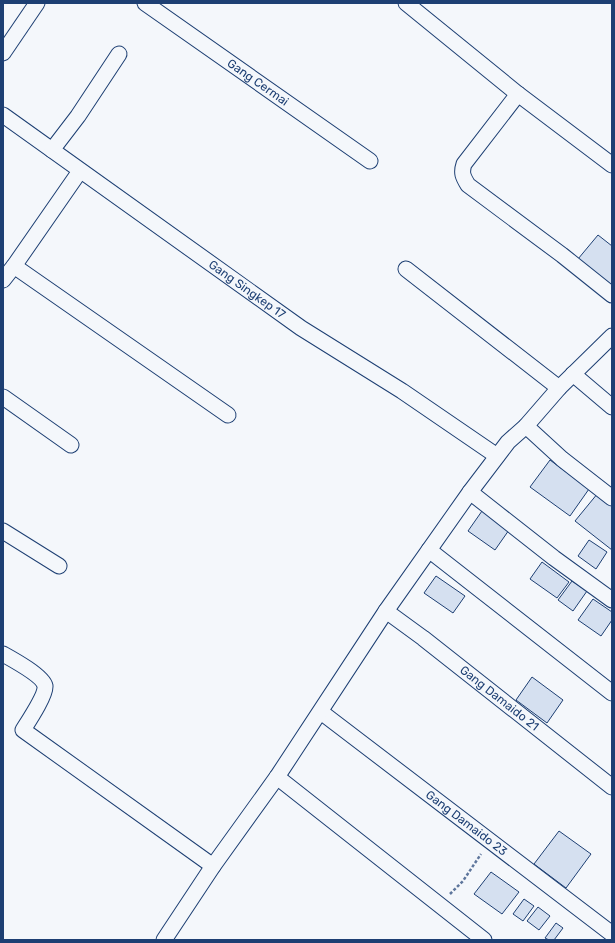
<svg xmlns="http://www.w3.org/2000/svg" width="615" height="943" font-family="Rubik,sans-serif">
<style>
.building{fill:#d5e0f0;stroke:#1d3f73}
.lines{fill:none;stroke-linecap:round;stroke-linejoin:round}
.street-casing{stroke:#1d3f73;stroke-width:17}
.path{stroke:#5e769c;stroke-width:2.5;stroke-dasharray:3 2;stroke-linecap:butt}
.street{stroke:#f4f7fb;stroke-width:15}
.labels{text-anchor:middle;stroke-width:3;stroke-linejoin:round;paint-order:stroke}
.street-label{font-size:12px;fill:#1d3f73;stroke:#f4f7fb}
</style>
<rect width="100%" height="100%" fill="#f4f7fb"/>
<path class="building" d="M598,235l14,11v41l-34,-28z
M550,460l39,29 -19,27 -40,-29z
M598,493l14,11v46l-37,-29z
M482,511l27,19 -14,20 -27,-19z
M589,540l18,12 -11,17 -18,-13z
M542,562l27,20 -12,16 -27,-19z
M436,576l29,20 -12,17 -29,-20z
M572,581l15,10 -14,20 -15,-11z
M593,599l19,13v8l-11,16 -23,-16z
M532,677l31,23 -16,23 -31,-23z
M559,831l32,23 -25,34 -32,-24z
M491,872l28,20 -17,22 -28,-20z
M524,899l10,7 -11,15 -10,-7z
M538,907l12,9 -11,14 -12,-9z
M556,923l7,5 -9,12h-5l-4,-2z"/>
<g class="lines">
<g class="street-casing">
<g id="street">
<path id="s1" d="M145,3l225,158"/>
<path d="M406,3l112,91 94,71"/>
<path d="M3,53l34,-50"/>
<path d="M518,94l-54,70c-3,9 -1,13 4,21l94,70 50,40"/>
<path id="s2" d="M3,115l298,213 101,63 95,65"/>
<path d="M52,150l26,-34 41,-62"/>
<path d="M14,266l214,149"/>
<path d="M406,269l153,119"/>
<path d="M3,280l11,-14 66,-95"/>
<path d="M573,374l39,33"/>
<path d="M3,397l68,48"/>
<path d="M526,426l36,33 50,39"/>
<path d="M470,492l84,66 58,42"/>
<path d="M3,531l56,35"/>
<path d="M429,550l183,143"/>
<path id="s3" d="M386,611l37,27 189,149"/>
<path d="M3,654c9,5 40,22 42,32 1,9 -17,36 -22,44l190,136"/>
<path id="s4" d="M321,712l291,222"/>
<path d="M277,777l207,163"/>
<path d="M164,940l49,-74 64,-89 109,-166 84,-119 38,-50 18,-16 33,-38 53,-52"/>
</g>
</g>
<path class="path" d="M450,894l13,-13 18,-27"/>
<use href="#street" class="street"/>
</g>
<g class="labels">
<g class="street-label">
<text dy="4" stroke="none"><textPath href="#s1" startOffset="138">Gang Cermai</textPath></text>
<text dy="4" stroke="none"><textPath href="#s2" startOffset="300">Gang Singkep 17</textPath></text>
<text dy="4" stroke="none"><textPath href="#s3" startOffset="143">Gang Damaido 21</textPath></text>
<text dy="4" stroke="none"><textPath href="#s4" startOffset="183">Gang Damaido 23</textPath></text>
</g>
</g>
<rect width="615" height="943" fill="none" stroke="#1d3f73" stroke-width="8"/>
</svg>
